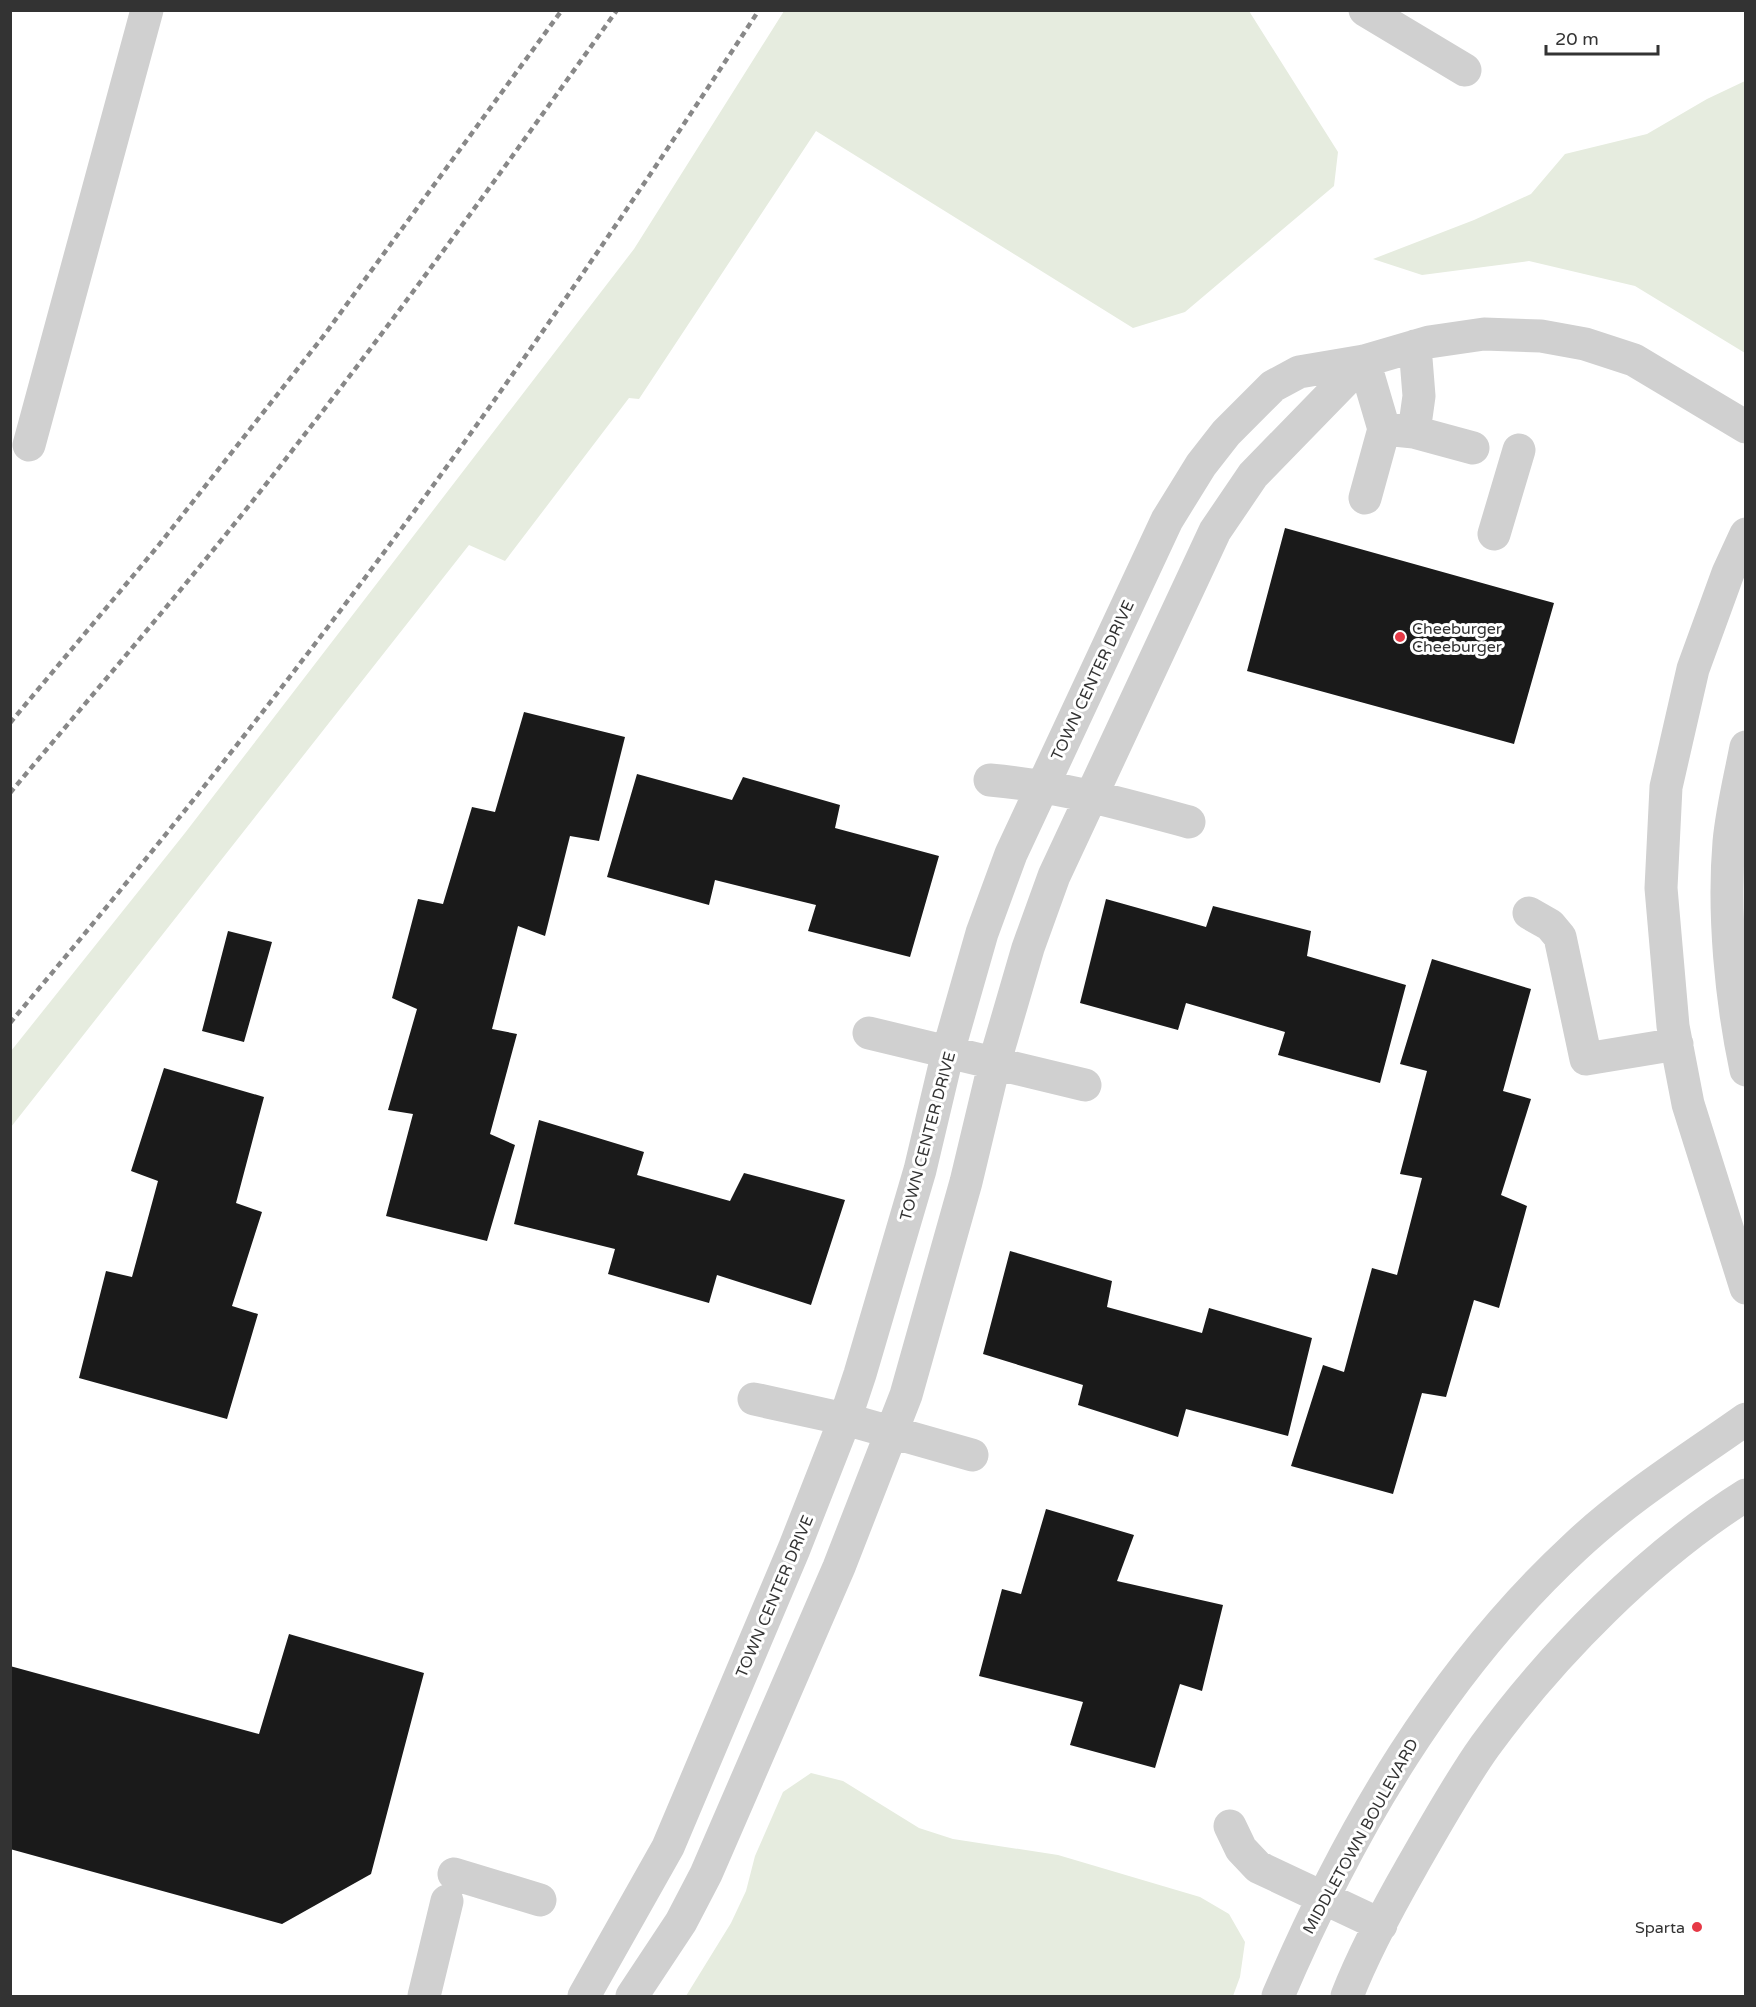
<svg xmlns="http://www.w3.org/2000/svg" width="1756" height="2007" font-family="'Varela Round',sans-serif">
<style>
.green{fill:#e6ecdf}
.building{fill:#1a1a1a}
.lines{fill:none;stroke-linecap:round;stroke-linejoin:round}
.minor{stroke:#d0d0d0;stroke-width:33}
.rail{stroke:#888;stroke-width:4.5;stroke-dasharray:6 4.5;stroke-linecap:butt}
.poi-dot{fill:#e63946;stroke:#fff;stroke-width:2}
.labels{text-anchor:middle;stroke-width:6;stroke-linejoin:round;paint-order:stroke}
.poi-label{font-size:16px;fill:#333;stroke:#fff;text-anchor:start}
.street-label{font-size:16px;fill:#333;stroke:#fff}
</style>
<rect width="100%" height="100%" fill="#fff"/>
<path class="green" d="M784,11h465l89,141 -4,34 -149,126 -52,16 -317,-197 -177,268 -10,-1 -124,163 -36,-16 -458,582v-76l174,-218 449,-584z
M1745,81v272l-110,-67 -106,-25 -107,14 -49,-16 101,-39 57,-26 34,-40 82,-20 60,-35z
M811,1773l32,8 76,47 34,11 105,16 142,42 29,17 16,28 -5,35 -7,19h-547l45,-73 15,-32 9,-35 28,-64z"/>
<path class="building" d="M1285,528l269,75 -40,141 -267,-73z
M524,712l101,25 -26,104 -29,-5 -25,100 -27,-10 -26,103 25,5 -27,100 25,11 -28,96 -101,-25 27,-102 -25,-4 29,-101 -25,-11 26,-99 25,5 29,-97 23,5z
M637,774l95,26 11,-23 97,28 -5,23 104,28 -29,101 -102,-26 8,-26 -101,-25 -6,25 -102,-28z
M1106,899l100,28 7,-21 98,25 -4,25 99,29 -26,98 -102,-28 7,-23 -99,-29 -8,27 -98,-27z
M228,931l44,11 -28,100 -42,-11z
M1432,959l99,30 -28,102 28,8 -30,96 26,11 -28,102 -25,-8 -28,97 -24,-4 -29,101 -102,-28 32,-101 21,7 28,-104 25,7 25,-97 -22,-4 27,-103 -27,-7z
M164,1068l100,29 -28,106 26,9 -30,94 26,8 -31,105 -148,-41 27,-107 26,6 26,-96 -27,-10z
M539,1120l105,32 -7,23 93,26 14,-28 101,27 -34,105 -94,-30 -8,28 -101,-29 7,-25 -101,-25z
M1010,1251l102,30 -5,26 95,26 7,-25 103,30 -24,98 -102,-27 -8,28 -100,-32 5,-20 -100,-31z
M1046,1509l88,26 -17,46 106,24 -21,86 -22,-7 -25,84 -85,-23 13,-43 -104,-26 23,-87 19,5z
M289,1634l135,39 -53,201 -89,50 -272,-75v-183l249,68z"/>
<g class="lines">
<path class="minor" d="M1365,10l100,60
M1364,361l20,68
M1414,432l5,-36 -4,-50
M29,445l118,-435
M1365,498l19,-69 30,3 59,16
M1494,534l25,-84
M1746,534l-18,39 -35,96 -27,118 -5,101 12,138 15,78 58,184
M1746,747c-6,31 -14,63 -17,95 -6,71 2,158 17,228
M990,780c69,6 133,24 199,42
M1529,913l21,12 10,12 26,122 91,-15
M869,1033l216,52
M754,1399l91,20 127,36
M1230,1826l11,23 17,18 123,58
M454,1874l86,26
M424,1996l23,-95
M584,1996l84,-149 126,-298 51,-130 15,-45 60,-204 28,-118 34,-119 29,-79 156,-334 34,-55 25,-32 47,-47 26,-14 65,-11 65,-19 55,-8 57,2 44,8 49,16 112,67
M632,1996l49,-74 25,-48 133,-307 67,-172 60,-213 29,-121 33,-113 26,-72 161,-345 38,-56 111,-114
M1278,1996c71,-166 164,-326 297,-449 52,-49 113,-87 171,-128
M1347,1996c17,-44 41,-88 65,-130 23,-40 46,-82 73,-120 67,-92 164,-190 261,-251"/>
<path class="rail" d="M10,723l148,-177 167,-212 237,-324
M10,793c97,-116 196,-230 288,-350 110,-141 215,-287 319,-433
M10,1023c102,-121 202,-244 298,-370 159,-207 308,-424 451,-643"/>
</g>
<g class="poi-dot">
<circle cx="1400" cy="637" r="6"/>
<circle cx="1697" cy="1927" r="6"/>
</g>
<g class="labels">
<g class="poi-label">
<text x="1412" y="634">Cheeburger<tspan x="1412" dy="18">Cheeburger</tspan></text>
<text x="1685" y="1933" text-anchor="end">Sparta</text>
</g>
<g class="street-label">
<text transform="translate(1092 680) rotate(-65)" y="6">TOWN CENTER DRIVE</text>
<text transform="translate(927 1136) rotate(-75)" y="6">TOWN CENTER DRIVE</text>
<text transform="translate(774 1596) rotate(-67)" y="6">TOWN CENTER DRIVE</text>
<text transform="translate(1360 1836) rotate(-61)" y="6">MIDDLETOWN BOULEVARD</text>
</g>
</g>
<rect width="1756" height="2007" fill="none" stroke="#333333" stroke-width="24"/>
<path d="M1546 45v9h112v-9" fill="none" stroke="#333333" stroke-width="3"/>
<text x="1555" y="45" font-size="18" fill="#333333" stroke="#ffffff" stroke-width="4.5" paint-order="stroke">20 m</text>
</svg>
